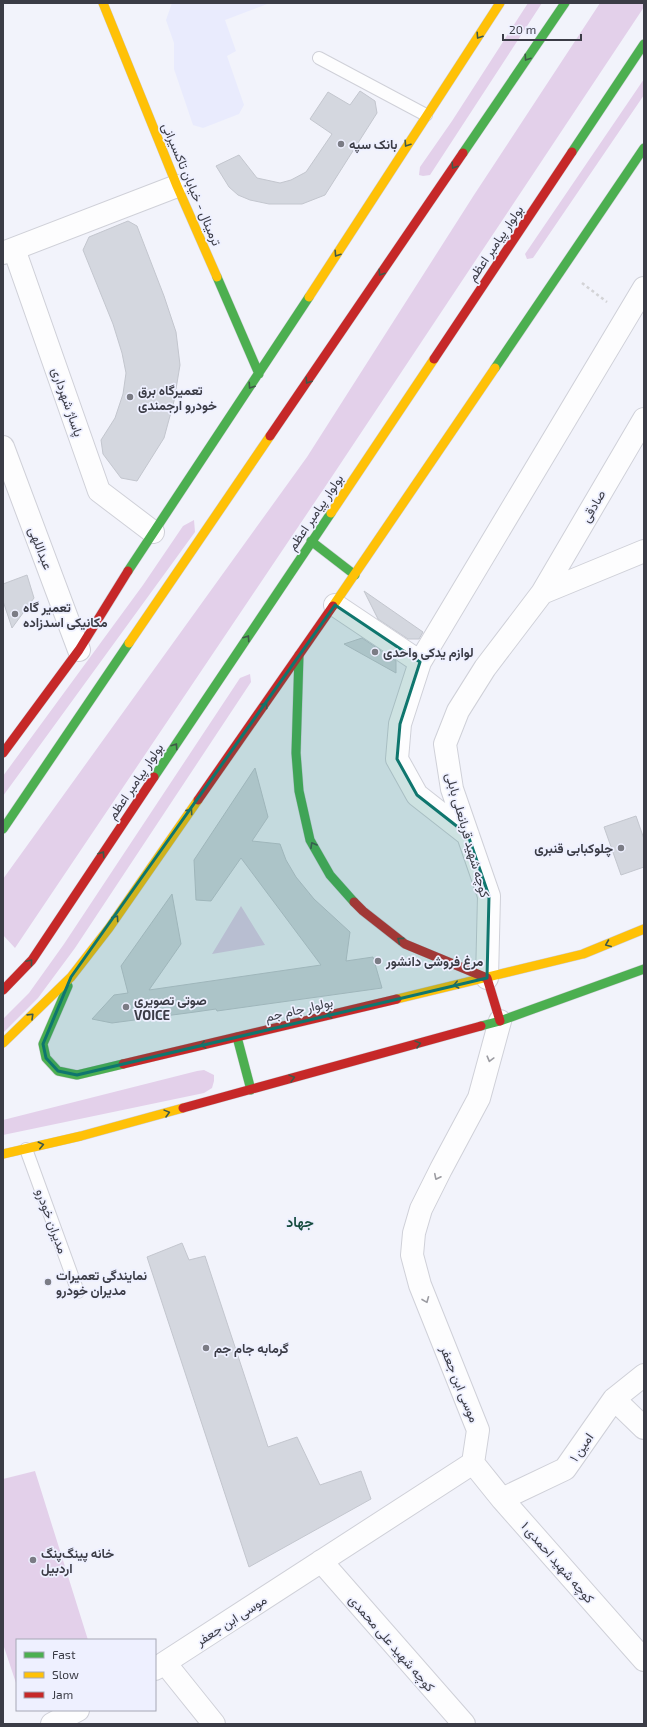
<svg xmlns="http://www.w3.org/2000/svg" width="647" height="1727" font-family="'Exo 2',Vazirmatn,sans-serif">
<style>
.built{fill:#e9ebfd}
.green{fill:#e3d0ea}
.building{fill:#d4d7df;stroke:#c3c6ce}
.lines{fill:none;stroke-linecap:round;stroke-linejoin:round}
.lane-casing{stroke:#cfd0d8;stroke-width:14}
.street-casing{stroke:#cfd0d8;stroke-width:24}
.fast-casing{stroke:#cfd0d8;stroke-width:10}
.slow-casing{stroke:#cfd0d8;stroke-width:10}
.jam-casing{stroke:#cfd0d8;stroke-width:10}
.path{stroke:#d3d3d6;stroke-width:2.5;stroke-dasharray:3 3;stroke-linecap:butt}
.lane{stroke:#fdfdfe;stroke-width:12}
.street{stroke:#fdfdfe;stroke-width:22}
.fast{stroke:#4caf50;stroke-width:9}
.slow{stroke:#ffc107;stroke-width:9}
.jam{stroke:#c62828;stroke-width:9}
.oneway{stroke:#3f5948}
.oneway2{stroke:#9c9ca2}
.marked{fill:#0f766e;fill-opacity:0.2;stroke:#0f766e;stroke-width:3;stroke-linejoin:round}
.poi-dot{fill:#7b7c85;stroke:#eef0ff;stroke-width:1.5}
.labels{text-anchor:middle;stroke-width:3.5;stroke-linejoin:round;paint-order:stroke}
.poi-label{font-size:13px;font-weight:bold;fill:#3b3c46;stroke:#eef0ff;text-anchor:start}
.street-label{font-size:13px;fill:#3b3c46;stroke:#eef0ff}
.neighbourhood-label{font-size:14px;font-weight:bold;fill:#164c3f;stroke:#eef0ff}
</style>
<rect width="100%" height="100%" fill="#f2f3fb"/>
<path class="built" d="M172,3h98l-45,17 11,31 -9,5 17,49 -5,9 -36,14 -10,-3 -19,-56v-26l-8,-23z"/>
<path class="green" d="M528,3h14l-112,172 -7,1 -4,-1 1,-8 32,-46z
M600,3h44v4l-313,471 -316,470 -12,-13v-56l304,-422 167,-262z
M644,79v16l-111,163 -6,1 -2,-5z
M194,520l1,12 -192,264v-20l140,-191 40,-59z
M250,674l1,8 -176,266 -37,50 -35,35v-14l26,-26 35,-49 176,-266z
M241,906l24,39 -53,9z
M204,1070l10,5v6l-2,7 -8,5 -201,42v-15l194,-49z
M35,1471l53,169h-71v46l-14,-42v-165z"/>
<path class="building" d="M360,91l15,10 2,12 -52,82 -23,9h-33l-19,-4 -12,-5 -9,-8 -13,-21 23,-11 18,23 23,5 11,-3 15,-8 26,-38 -22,-15 18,-27 22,13z
M128,221l9,5 27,70 12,36 4,33 -6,36 -10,37 -27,43 -16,-3 -18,-24 -2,-14 14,-22 8,-24 3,-21 -4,-20 -9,-29 -30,-74 6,-13z
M27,575l7,23 -22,30 -9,-27v-17z
M364,591l59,41 -4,7h-11l-30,-20z
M362,638l34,23v12l-52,-29z
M255,768l13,49 -16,24 28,3 6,16 10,17 18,22 36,33 -4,29 27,-4 9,31 -165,23 -1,-2 -21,3 -83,11 -20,-4 22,-24 14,-2 -7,-27 51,-72 9,50 -32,46 172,-25 -80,-107 -30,43 -15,-1 -2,-40z
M636,816l8,23v28l-23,8 -17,-48z
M182,1243l7,17 16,-4 63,191 29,-10 23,48 41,-14 10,28 -122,68 -102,-310z"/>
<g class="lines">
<g class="lane-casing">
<path id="lane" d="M319,58l107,57
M26,1149l52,143"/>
</g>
<g class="street-casing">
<path id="street" d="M14,249l85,242 54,41
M3,253l174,-67
M3,447l76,203
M542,593l102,-174
M335,605l85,57
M468,835l-51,-40 -20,-36 3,-35 20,-62 224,-374
M487,978l2,-82 -37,-107 -7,-45 13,-33 27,-43 57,-75 102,-42
M614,1399l30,29
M473,1463l29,36 142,161
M502,1499l63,-30 49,-70 30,-24
M321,1561l143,163
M165,1663l49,61
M155,1669l318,-206 5,-33 -58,-145 -8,-30 2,-22 7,-24 20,-40 38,-71 21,-77
M52,1724l26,-14"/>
</g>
<g class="fast-casing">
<path id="fast" d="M572,152l72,-108
M463,153l102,-150
M217,277l42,97
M495,368l149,-220
M311,541l44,34
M128,571l181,-274
M299,655l-3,98 3,38 11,49 20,35 24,27
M154,777l177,-264
M3,829l126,-186
M68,986l-25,58 3,14 12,13 19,4 46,-11
M481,1026l19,-5 144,-52
M237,1037l14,53"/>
</g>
<g class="slow-casing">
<path id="slow" d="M103,3l74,183 40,91
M309,297l191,-294
M331,513l103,-154
M333,606l162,-238
M129,643l141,-207
M397,999l186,-45 61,-25
M3,1043l68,-66 38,-49 89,-128
M3,1154l78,-18 102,-28"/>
</g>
<g class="jam-casing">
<path id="jam" d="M434,359l138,-207
M270,436l193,-283
M3,753l76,-103 49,-79
M198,800l135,-194
M354,902l9,9 42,33 82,34 13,43
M3,990l29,-30 122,-183
M123,1064l274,-65
M183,1108l298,-82"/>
</g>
<path class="path" d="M582,283l25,19"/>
<use href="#lane" class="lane"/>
<use href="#street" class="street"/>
<use href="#fast" class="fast"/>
<use href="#slow" class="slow"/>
<use href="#jam" class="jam"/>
</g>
<defs><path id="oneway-chevron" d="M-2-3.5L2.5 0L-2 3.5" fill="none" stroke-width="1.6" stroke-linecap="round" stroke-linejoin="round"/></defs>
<g class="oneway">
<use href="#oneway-chevron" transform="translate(479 36) rotate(123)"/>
<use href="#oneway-chevron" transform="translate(527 58) rotate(124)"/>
<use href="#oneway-chevron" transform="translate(407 144) rotate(123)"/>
<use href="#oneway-chevron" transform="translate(454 166) rotate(124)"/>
<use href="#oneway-chevron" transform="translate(337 254) rotate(123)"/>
<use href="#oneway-chevron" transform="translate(381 273) rotate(124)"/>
<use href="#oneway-chevron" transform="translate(308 381) rotate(124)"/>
<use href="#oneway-chevron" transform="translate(251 386) rotate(124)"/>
<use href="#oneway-chevron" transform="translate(247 638) rotate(-56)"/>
<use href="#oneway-chevron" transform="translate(265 705) rotate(-55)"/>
<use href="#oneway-chevron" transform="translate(175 746) rotate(-56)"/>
<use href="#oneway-chevron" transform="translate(190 811) rotate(-55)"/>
<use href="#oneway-chevron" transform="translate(313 845) rotate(-119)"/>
<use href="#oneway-chevron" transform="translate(102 854) rotate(-56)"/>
<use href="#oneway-chevron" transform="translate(116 918) rotate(-55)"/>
<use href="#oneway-chevron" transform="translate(400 940) rotate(-143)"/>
<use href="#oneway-chevron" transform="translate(608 944) rotate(158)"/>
<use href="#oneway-chevron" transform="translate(30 962) rotate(-50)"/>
<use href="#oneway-chevron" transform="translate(456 985) rotate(167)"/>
<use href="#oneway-chevron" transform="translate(329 1015) rotate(167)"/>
<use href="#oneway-chevron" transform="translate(31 1016) rotate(-44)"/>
<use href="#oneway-chevron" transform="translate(418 1044) rotate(-15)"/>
<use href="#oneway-chevron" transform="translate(203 1045) rotate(167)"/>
<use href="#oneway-chevron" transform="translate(292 1078) rotate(-15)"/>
<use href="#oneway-chevron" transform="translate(167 1113) rotate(-15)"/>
<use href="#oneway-chevron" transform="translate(41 1145) rotate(-13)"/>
</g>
<g class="oneway2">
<use href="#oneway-chevron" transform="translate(490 1059) rotate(105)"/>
<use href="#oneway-chevron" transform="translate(437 1177) rotate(116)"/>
<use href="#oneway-chevron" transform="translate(426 1300) rotate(68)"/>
</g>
<path class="marked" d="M335,605l85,57 -20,62 -3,35 20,36 51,40 21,61 -2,82 -410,97 -19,-4 -12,-13 -3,-14 28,-67z"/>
<g class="poi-dot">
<circle cx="341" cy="144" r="4"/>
<circle cx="130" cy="397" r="4"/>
<circle cx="15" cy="614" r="4"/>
<circle cx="375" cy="652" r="4"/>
<circle cx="621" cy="848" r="4"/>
<circle cx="378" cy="961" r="4"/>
<circle cx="126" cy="1007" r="4"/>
<circle cx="48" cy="1282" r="4"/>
<circle cx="206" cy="1348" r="4"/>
<circle cx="33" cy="1560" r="4"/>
</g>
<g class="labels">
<g class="poi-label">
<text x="349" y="149">بانک سپه</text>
<text x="138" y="395">تعمیرگاه برق<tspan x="138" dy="15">خودرو ارجمندی</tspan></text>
<text x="23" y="612">تعمیر گاه<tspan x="23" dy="15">مکانیکی اسدزاده</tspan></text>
<text x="383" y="657">لوازم یدکی واحدی</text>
<text x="613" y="853" text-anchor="end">چلوکبابی قنبری</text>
<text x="386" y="966">مرغ فروشی دانشور</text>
<text x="134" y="1005">صوتی تصویری<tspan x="134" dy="15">VOICE</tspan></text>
<text x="56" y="1280">نمایندگی تعمیرات<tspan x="56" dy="15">مدیران خودرو</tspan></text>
<text x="214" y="1353">گرمابه جام جم</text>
<text x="41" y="1558">خانه پینگ‌پنگ<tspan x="41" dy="15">اردبیل</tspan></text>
</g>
<g class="street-label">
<text transform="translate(192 184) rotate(67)" y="5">ترمینال - خیابان تاکسیرانی</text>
<text transform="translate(495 243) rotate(-56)" y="5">بولوار پیامبر اعظم</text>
<text transform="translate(68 402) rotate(71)" y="5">پاساژ شهرداری</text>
<text transform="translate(593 506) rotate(-60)" y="5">صادقی</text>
<text transform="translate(315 512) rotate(-56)" y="5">بولوار پیامبر اعظم</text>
<text transform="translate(41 548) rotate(69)" y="5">عبداللهی</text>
<text transform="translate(135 781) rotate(-56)" y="5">بولوار پیامبر اعظم</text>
<text transform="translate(468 835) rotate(74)" y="5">کوچه شهید قربانعلی بابلی</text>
<text transform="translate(299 1009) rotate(-13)" y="5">بولوار جام جم</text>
<text transform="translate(52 1221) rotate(70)" y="5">مدیران خودرو</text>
<text transform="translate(460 1384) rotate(68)" y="5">موسی ابن جعفر</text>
<text transform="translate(581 1447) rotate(-55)" y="5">امین ۱</text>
<text transform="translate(558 1562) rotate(49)" y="5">کوچه شهید احمدی ۱</text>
<text transform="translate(231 1620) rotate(-33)" y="5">موسی ابن جعفر</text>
<text transform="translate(392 1643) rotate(49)" y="5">کوچه شهید علی محمدی</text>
</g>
<g class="neighbourhood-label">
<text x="300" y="1227">جهاد</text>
</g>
</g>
<rect width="647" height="1727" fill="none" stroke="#3b3c46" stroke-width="8"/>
<rect x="16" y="1639" width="140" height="72" fill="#eef0ff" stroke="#a6a8b5"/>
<rect x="24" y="1652" width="20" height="6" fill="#4caf50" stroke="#a6a8b5"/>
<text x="52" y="1659" font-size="12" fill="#3b3c46">Fast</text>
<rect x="24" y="1672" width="20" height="6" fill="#ffc107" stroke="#a6a8b5"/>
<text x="52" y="1679" font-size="12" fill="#3b3c46">Slow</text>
<rect x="24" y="1692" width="20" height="6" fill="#c62828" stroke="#a6a8b5"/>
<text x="52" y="1699" font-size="12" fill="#3b3c46">Jam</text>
<path d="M503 34v6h78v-6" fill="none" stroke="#3b3c46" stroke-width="2"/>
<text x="509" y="34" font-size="12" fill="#3b3c46" stroke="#eef0ff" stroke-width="3" paint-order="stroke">20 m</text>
</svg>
